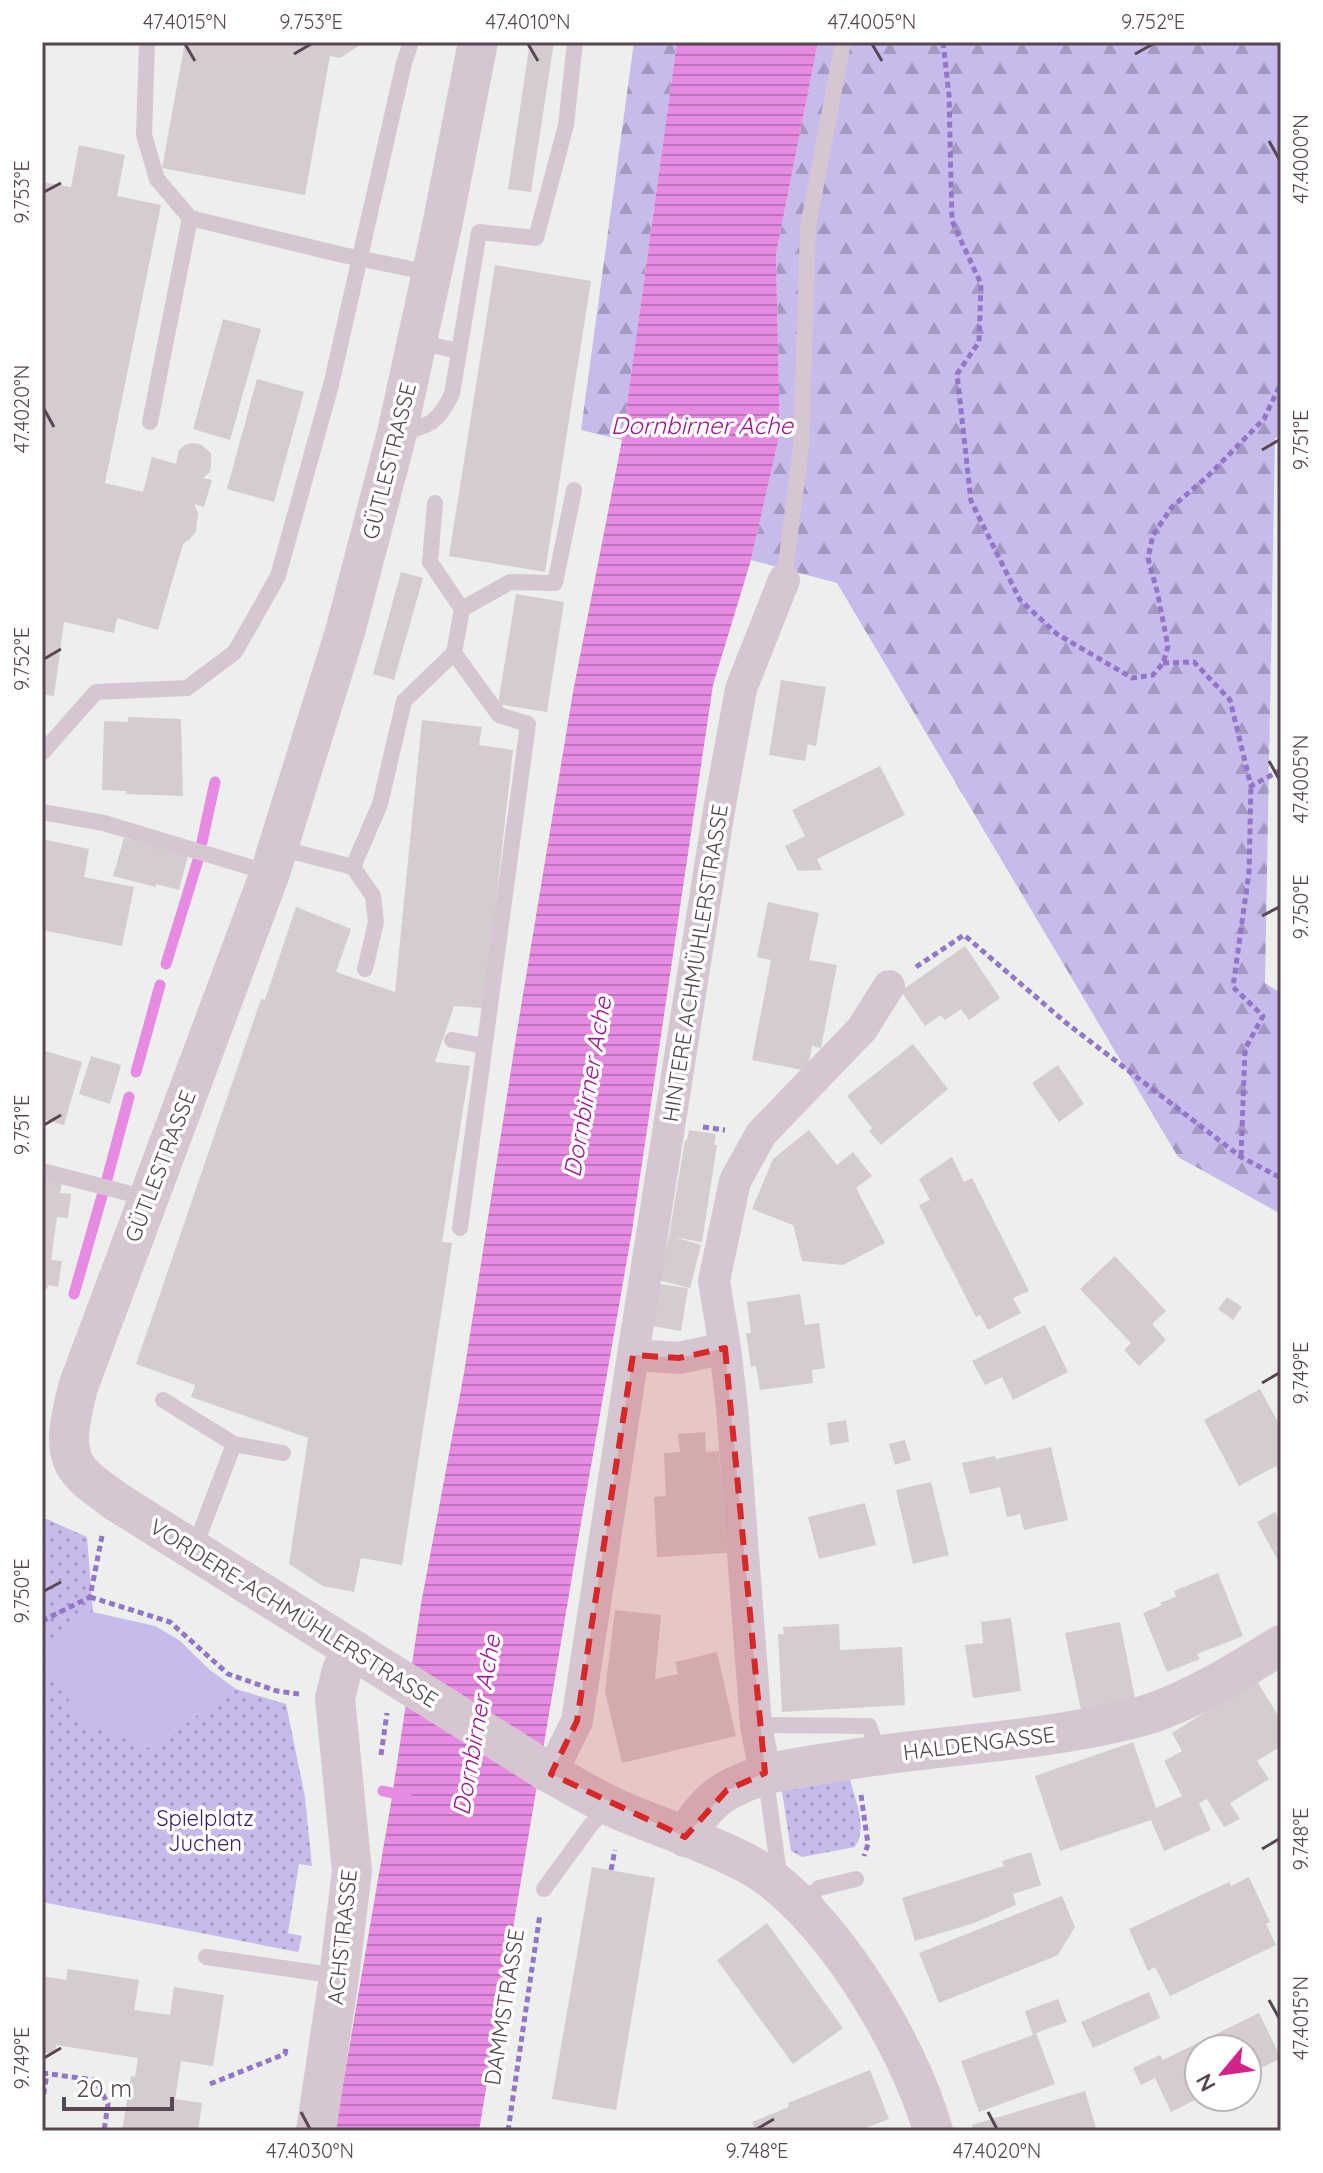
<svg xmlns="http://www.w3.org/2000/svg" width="1323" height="2173" font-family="Quicksand,sans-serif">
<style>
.grass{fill:url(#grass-dots)}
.forest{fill:url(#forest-firs)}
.pitch{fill:#c7bbeb}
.water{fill:url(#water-rules)}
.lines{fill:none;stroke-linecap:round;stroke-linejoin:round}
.stream{stroke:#e68be1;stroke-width:11}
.building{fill:#d4cccf}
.path{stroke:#9376c7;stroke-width:5;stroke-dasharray:6 4;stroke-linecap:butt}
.service{stroke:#d6c6d1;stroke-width:16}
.minor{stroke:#d6c6d1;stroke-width:32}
.tertiary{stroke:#d6c6d1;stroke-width:40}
.marked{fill:#d62828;fill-opacity:0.2;stroke:#d62828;stroke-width:6;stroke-dasharray:16 10;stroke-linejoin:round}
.ticks{fill:none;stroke:#584652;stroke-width:3}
.labels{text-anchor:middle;stroke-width:7;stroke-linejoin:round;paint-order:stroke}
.street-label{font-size:22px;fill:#584652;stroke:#fff}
.park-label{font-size:22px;fill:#3a1b74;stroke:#fff}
.water-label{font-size:24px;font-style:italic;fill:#9d1495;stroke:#fff}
.neatline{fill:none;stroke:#584652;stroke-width:3}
.ticks-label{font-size:20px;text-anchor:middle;fill:#584652}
</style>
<defs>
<pattern id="grass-dots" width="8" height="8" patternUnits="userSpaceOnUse" patternTransform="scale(2)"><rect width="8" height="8" fill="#c7bbeb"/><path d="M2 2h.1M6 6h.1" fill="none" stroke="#a49ac1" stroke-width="1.8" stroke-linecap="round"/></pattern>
<pattern id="forest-firs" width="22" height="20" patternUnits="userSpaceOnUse" patternTransform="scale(2)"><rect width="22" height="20" fill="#c7bbeb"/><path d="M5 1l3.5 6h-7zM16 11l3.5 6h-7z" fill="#a49ac1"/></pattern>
<pattern id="water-rules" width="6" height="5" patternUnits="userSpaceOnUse" patternTransform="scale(2)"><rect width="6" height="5" fill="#e68be1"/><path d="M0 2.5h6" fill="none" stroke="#bd73b9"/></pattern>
</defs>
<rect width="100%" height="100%" fill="#ecefec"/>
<path class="grass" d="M42,1517l45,20 6,75 -25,11 80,125 88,-59 50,15 19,93 7,69 -13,-2 -11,69 14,3 -4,16 -256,-50z
M850,1779c5,21 18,48 5,68l-53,10 -11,-6 -9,-60z"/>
<path class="forest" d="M634,42h43l-55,398 -41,-10z
M818,42h463v395l-6,1 -10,545 16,10v221l-103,-57 -341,-574 -86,-23 29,-127 -4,-179z"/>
<path class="pitch" d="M93,1612l62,14 24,14 31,30 26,19 -88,59 -67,-27 -39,-68 26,-30z"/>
<path class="water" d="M677,42h141l-42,212 4,179 -29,127 -38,125 -81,546 -52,298 -101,602h-144l56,-328 30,-199 43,-231 53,-342 56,-339 49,-252z"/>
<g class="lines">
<path class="stream" d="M202,842l13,-60
M166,964l32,-104
M136,1072l24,-87
M107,1179l22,-82
M74,1294l28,-98
M383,1791l23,5"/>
</g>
<path class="building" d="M185,42h180l-25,16 -10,-2 -25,139 -143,-27z
M530,42h24l-23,150 -23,-3z
M79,145l46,10 -8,41 44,9 -56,278 38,9 9,-35 24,7 3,-14 6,-5 7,-2 8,1 11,9v14l-2,6 -6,5 9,2 -8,27 -10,-3 4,9 -2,18 -6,8 -7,5 -25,86 -41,-12 -3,15 -50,-11 -10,74 -8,-1 -2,13h-2v-526l29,5z
M495,265l96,16 -46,291 -96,-16z
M223,319l38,10 -31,111 -37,-11z
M257,379l47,13 -30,110 -47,-13z
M401,572l22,6 -29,102 -21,-6z
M516,594l48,8 -17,110 -49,-8z
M781,680l45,7 -10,59 -8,-2 -3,17 -36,-6z
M128,717l53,2 2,77 -57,-2v-3l-24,-1 2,-69 24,1z
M422,720l60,7 -3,18 34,5 -29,258 -30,-2 -19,56 35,4 -28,176 10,1 -50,322 -41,-7 -7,34 -31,-6 -34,-22 19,-126 -117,-41 4,-12 -59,-21 125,-365 4,1 31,-93 55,22 -15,43 59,20z
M880,766l25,49 -88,44 5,11 -24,1 -13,-25 20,-10 -13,-26z
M124,838l64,17 -9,35 -23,-6v3l-43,-11z
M42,839l47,10 -5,28 50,10 -12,59 -80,-16z
M768,902l51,11 -10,47 28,5 -16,83 -9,-2 -5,25 -55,-11 19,-100 -14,-3z
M965,946l35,52 -31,22 -8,-11 -16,11 -4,-5 -16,11 -24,-35z
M913,1044l35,45 -67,56 -12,-14 3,-3 -25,-32z
M42,1050l40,12 -18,63 -22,-6z
M91,1056l30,9 -11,39 -31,-10z
M1058,1065l26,39 -25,18 -27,-39z
M689,1130l27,4 -2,11h3l-15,97 -28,-5 27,8 -11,43 -32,-8 11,-44 16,-96 2,1z
M809,1130l28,35 16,-13 19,24 -16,12 29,55 -42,22 -41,-4 -9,-36 -41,-16 21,-50z
M952,1157l12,25 8,-4 57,113 -16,7 8,15 -33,17 -8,-15 -4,2 -57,-112 11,-5 -11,-21z
M42,1180l20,2 -2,11 11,1 -3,24 -11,-1 -6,43 11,1 -4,26 -10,-2 -1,4 -5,-1z
M1115,1256l51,55 -14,13 14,16 -27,26 -15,-16 7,-7 -51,-54z
M659,1284l29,4 -7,43 -29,-5z
M800,1294l5,31 14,-2 6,45 -13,2 1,13 -53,7 -4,-24 -5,1 -5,-34h5l-4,-31z
M1227,1297l15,10 -9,13 -15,-11z
M1045,1325l23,47 -55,28 -11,-23 -17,8 -13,-24z
M1260,1389l21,39v48l-5,-10 -37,20 -35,-66z
M846,1420l3,22 -19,3 -3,-22z
M705,1432l1,20 13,-1 8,102 -70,4 -3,-60 12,-1 -2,-43 16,-1 -2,-18z
M905,1440l6,20 -16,5 -6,-21z
M1051,1447l17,73 -44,10 -4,-16 -13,3 -7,-30 -30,7 -8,-31 33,-7 1,3z
M931,1482l18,73 -36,9 -17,-74z
M865,1503l11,42 -57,14 -11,-42z
M1275,1512l6,11v43l-24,-44z
M1218,1573l25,63 -46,18 3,5 -33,13 -24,-59 19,-8 -2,-2 16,-6 -2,-6z
M615,1610l46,5 -6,64 23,-5 -3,-12 42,-10 19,84 -114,27 -17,-72z
M1011,1618l10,73 -48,7 -8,-53 18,-2 -2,-21z
M1120,1622l15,77 -54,11 -16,-77z
M839,1624l1,26 62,-3 3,58 -123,7 -4,-78h6l-1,-7z
M1256,1680l25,40v26l-24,15 12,18 -39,24 10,16 -16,8 -17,-28 -8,4 12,27 -47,21 -13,-31 -91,31 -25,-75 98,-34 23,66 26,-12 -18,-35 18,-10 -10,-18z
M1031,1852l10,33 -28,9 3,11 -42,18 -59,18 -13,-43 102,-32 -2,-5z
M592,1867l63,11 -39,232 -64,-11z
M1249,1877l21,45 -4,2 10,21 -106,51 -15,-29 -7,4 -19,-42 100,-47 2,4z
M1062,1896l13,31 -17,28 -119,48 -20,-50z
M767,1923l76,105 -50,36 -76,-104z
M68,1969l71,11 -5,30 36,5 4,-28 50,8 -11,71 -32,-5 -6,38 27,4 -4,28h-76l9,-55 4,1 3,-19 -82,-13 -1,9 -13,-2v-76l24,4z
M1149,1992l11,26 -67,30 -12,-26z
M1058,1999l9,23 -31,11 19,51 -76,28 -18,-51 72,-26 -8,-24z
M1259,2013l22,45 -34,17v-26h-48v49l-28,14 -16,-34 -14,7 -8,-17 27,-13 3,5z
M870,2070l19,49 -31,12h-102l-4,-9 37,-15 -1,-4z
M1085,2091l12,40h-124l-1,-6z"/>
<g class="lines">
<path class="path" d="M943,42l6,53 3,126 29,63 -2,58 -22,32 14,127 49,99 37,34 75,44 21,-3 10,-12 5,-17 -11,-55 -9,-33 5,-23 19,-28 35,-30 57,-58 17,-36
M1163,663l31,-1 36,38 21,86 30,-16
M916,967l48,-32 101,87 176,135 40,21
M703,1127l22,3
M1241,1156l4,-107 18,-33 -30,-29 16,-115 2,-86
M90,1597l80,25 58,52 49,17 22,3
M42,1621l48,-24 12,-61
M381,1755l6,-42
M861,1795l7,49 -4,12
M611,1870l4,-20
M42,2073l53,7 13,24 -4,27
M210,2084l75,-30 1,-6
M42,2104l5,-30
M508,2131l32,-217"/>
<path class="service" d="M147,42l-3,93 13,44 33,39
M418,342l41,9
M150,422l40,-204 153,37 88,18
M399,433c32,-8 38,-9 53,-39l27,-162 57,6 30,-113 9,-83
M435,503l-5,59 32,47
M784,580l17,-132 7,-221 35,-185
M454,653l8,-44 48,-27 45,1 19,-93
M42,753l54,-61 91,-4 48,-36 43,-76 53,-191 73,-322 7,-21
M42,812l62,11 166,50
M279,848l74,19 20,29 3,26 -11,47
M353,867l27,-63 24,-103 50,-48 45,62 29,9 -68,504
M452,1040l32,6
M42,1171l105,27
M163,1400l71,44
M194,1549l40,-105 49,9
M756,1725l113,1 10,28
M765,1773l15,108
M544,1889l46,-63 19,-21
M801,1905l18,-17 37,-9
M206,1957l132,19"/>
<path class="minor" d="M633,1355l46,3 46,-10
M765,1773l-9,-48 -24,-317 -7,-60 -11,-67 21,-100 26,-47 101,-105 27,-43
M551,1774l26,-53 56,-366 86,-545 22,-121 43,-109"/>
<path class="tertiary" d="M478,42l-36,184 -45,207 -52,199 -75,241 -192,514c-5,23 -15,54 -4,76 9,17 29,28 43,39l431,270c25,13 49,29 76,40 41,17 85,31 124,52 79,42 162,183 185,267
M685,1837c11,-19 25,-38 45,-48 38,-20 75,-22 117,-29 95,-16 194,-18 288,-42 48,-12 104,-47 146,-73
M316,2131l23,-154 13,-106 -17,-173 7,-28 12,-20"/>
</g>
<path class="marked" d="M725,1348l40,425 -38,17 -42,47 -134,-63 26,-53 56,-366 46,3z"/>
<path class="ticks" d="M185,44l10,17M528,44l10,17M872,44l10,17M294,54l17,-10M1135,54l18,-10M1269,141l10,18M44,192l17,-9M44,409l10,18M1262,450l17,-10M44,659l17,-10M1269,761l10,18M1262,916l17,-9M44,1125l17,-10M1262,1383l17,-10M44,1591l17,-9M1262,1849l17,-10M1269,2000l10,18M44,2058l17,-10M301,2112l9,17M988,2112l9,17M757,2129l17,-10"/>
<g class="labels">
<g class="street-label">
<text transform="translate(389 461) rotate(-76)" y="8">GÜTLESTRASSE</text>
<text transform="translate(695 963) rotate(-81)" y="8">HINTERE ACHMÜHLERSTRASSE</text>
<text transform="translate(160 1166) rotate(-69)" y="8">GÜTLESTRASSE</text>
<text transform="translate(294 1613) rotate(32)" y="8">VORDERE-ACHMÜHLERSTRASSE</text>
<text transform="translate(979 1743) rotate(-7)" y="8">HALDENGASSE</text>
<text transform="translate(342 1937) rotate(-84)" y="8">ACHSTRASSE</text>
<text transform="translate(504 2007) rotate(-81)" y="8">DAMMSTRASSE</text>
</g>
<g class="park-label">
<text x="205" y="1826">Spielplatz<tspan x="205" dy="25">Juchen</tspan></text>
</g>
<g class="water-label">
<text x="702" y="434">Dornbirner Ache</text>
<text transform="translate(588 1087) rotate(-80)" y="8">Dornbirner Ache</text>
<text transform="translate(477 1725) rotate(-80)" y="8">Dornbirner Ache</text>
</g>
</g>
<rect width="1323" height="2173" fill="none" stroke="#ffffff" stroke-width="88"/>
<g transform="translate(1223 2073) rotate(241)"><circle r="38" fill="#ffffff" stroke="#bcb5ba" stroke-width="2"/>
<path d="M0-6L14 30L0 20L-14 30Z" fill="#d22389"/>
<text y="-12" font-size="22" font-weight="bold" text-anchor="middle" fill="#584652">N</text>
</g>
<path d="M64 2097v12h108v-12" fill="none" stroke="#584652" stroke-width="4"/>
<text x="76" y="2097" font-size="24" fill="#584652" stroke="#ffffff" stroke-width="6" paint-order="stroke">20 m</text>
<rect x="44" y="44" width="1235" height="2085" class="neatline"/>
<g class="ticks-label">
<text x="185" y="29">47.4015°N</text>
<text x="311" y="29">9.753°E</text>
<text x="528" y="29">47.4010°N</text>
<text x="872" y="29">47.4005°N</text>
<text x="1153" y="29">9.752°E</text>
<text transform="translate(1301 159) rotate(-90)" y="7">47.4000°N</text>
<text transform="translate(22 192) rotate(-90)" y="7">9.753°E</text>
<text transform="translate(22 409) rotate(-90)" y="7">47.4020°N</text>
<text transform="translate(1301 440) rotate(-90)" y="7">9.751°E</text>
<text transform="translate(22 659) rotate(-90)" y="7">9.752°E</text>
<text transform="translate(1301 779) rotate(-90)" y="7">47.4005°N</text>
<text transform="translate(1301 907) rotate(-90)" y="7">9.750°E</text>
<text transform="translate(22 1125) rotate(-90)" y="7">9.751°E</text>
<text transform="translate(1301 1373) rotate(-90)" y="7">9.749°E</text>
<text transform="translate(22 1591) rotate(-90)" y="7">9.750°E</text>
<text transform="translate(1301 1839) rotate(-90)" y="7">9.748°E</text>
<text transform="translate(1301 2018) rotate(-90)" y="7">47.4015°N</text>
<text transform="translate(22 2058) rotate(-90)" y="7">9.749°E</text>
<text x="310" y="2158">47.4030°N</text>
<text x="757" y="2158">9.748°E</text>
<text x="997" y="2158">47.4020°N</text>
</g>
</svg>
